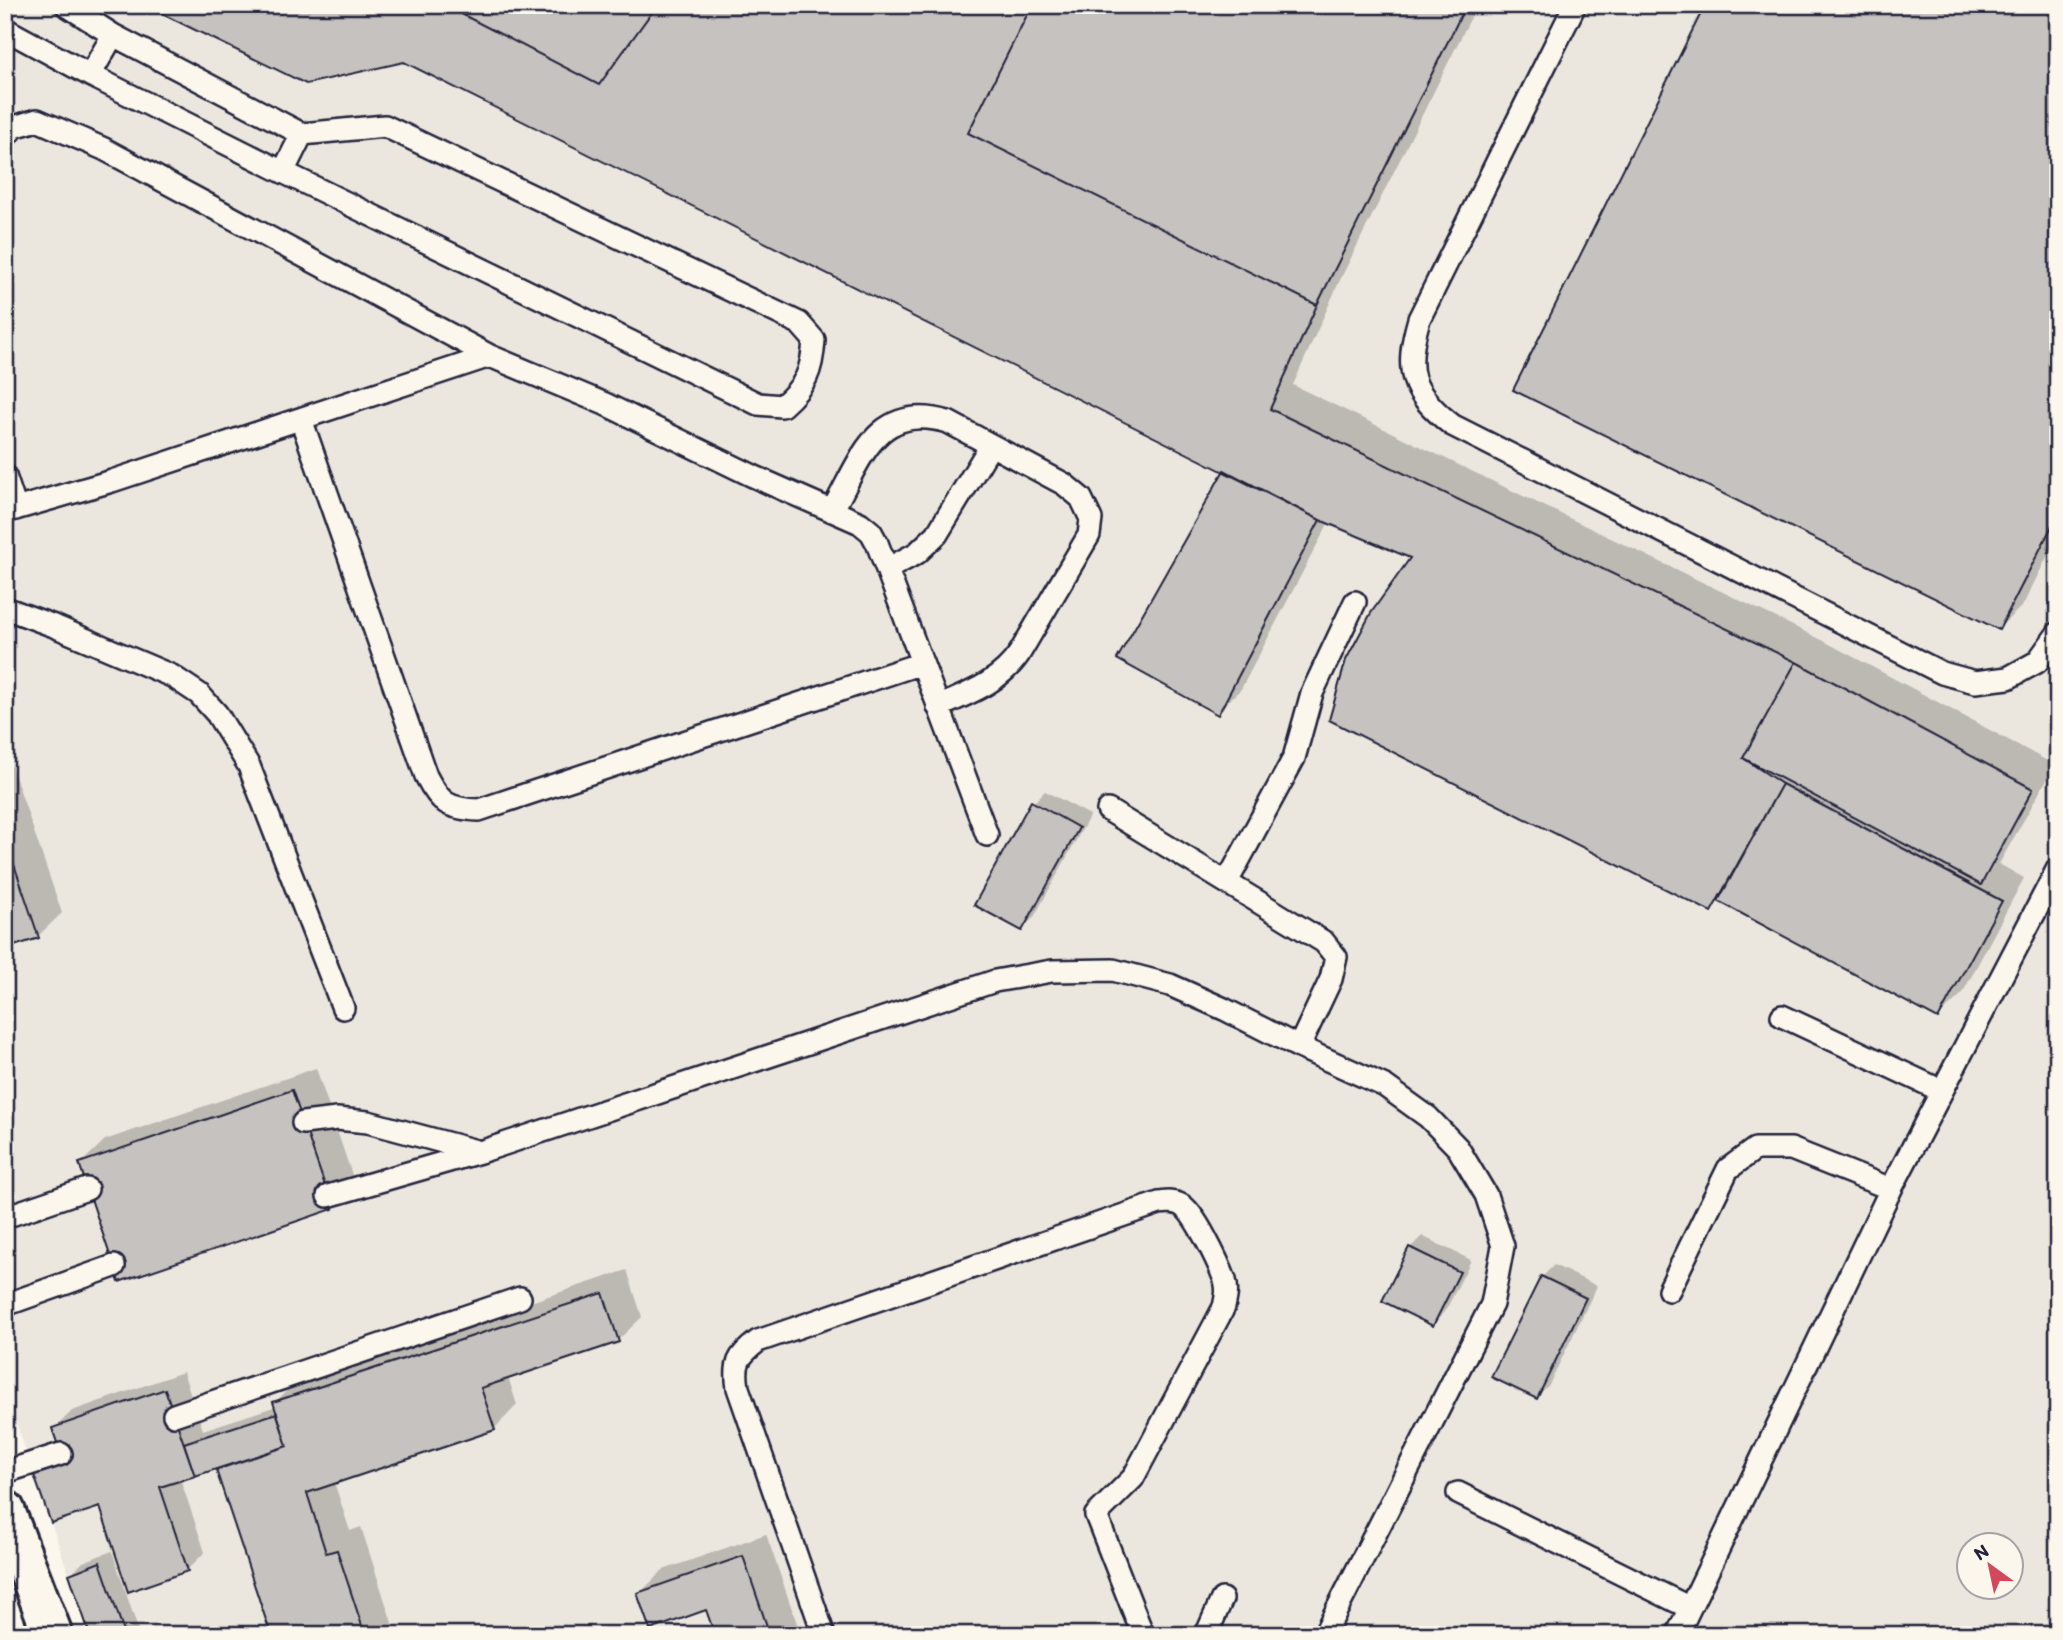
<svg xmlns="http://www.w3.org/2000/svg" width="2063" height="1640" font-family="Itim,sans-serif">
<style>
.built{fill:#ebe7df;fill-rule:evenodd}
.shadow{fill:#0003}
.building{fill:#c6c2c0;stroke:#22223b;stroke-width:2}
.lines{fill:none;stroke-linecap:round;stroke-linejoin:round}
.service-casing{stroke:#22223b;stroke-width:26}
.tertiary-casing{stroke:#22223b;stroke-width:44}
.service{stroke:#fbf7ec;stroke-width:21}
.tertiary{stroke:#fbf7ec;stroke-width:38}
</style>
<rect width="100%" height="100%" fill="#fbf7ec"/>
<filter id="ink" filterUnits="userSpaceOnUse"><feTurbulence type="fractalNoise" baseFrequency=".0143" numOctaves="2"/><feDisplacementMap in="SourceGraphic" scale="14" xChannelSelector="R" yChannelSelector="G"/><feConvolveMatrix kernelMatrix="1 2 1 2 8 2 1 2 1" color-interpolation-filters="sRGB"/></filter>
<g filter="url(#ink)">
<path class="built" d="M5,5h2053v1630h-1968l-85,-244zM1968,1546h42v42h-42z"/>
<path class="shadow" d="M148,5h1329l-137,275 -47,105 527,254 235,126 -56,99 25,14 -62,116 -24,23 -218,-117 -9,10 -299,-353 -83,-35 -88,167 -24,23 10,-242 -823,-410z
M2058,5v530l-35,70 -24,23z
M5,747l57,166 -24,23 -33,11z
M1045,791l45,24 -56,102 -12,12 11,-126z
M316,1068l39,116 -23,24 -251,-45 24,-23z
M1422,1236l49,24 -26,52 -12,12 -23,-76z
M1554,1265l43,21 -48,99 -12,11 5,-119z
M627,1270l15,47 -24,23 -110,37 9,28 -23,24 -160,53 16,49 11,-4 35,108h-124l-54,-165 6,-6 -44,14 25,74 -18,18 -86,-65 -65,-30 18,-18 8,-3 -8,-25 18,-18 111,-39 20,58 74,-24 -2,-4 24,-23z
M766,1534l35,101h-84l-9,-27 -69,-14 24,-24z
M112,1551l28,84h-48l-21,-61 12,-12z"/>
<path class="building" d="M144,5h300l155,80 58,-80h375l-64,128 349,172 -47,104 526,253 -53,96 39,26 -71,128 -382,-192 17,-60 25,-47 39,-55 -90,-38 -916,-458 -98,22z
M444,5h213l-58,80z
M1032,5h434l-149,300 -349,-172z
M1705,5h353v509l-59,116 -486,-240z
M1224,470l96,50 -102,195 -101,-56z
M1796,662l237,127 -52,96 -238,-127z
M1782,784l220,117 -64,118 -220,-118z
M1031,801l48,27 -57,103 -48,-26z
M5,838l34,100 -34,11z
M292,1090l41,119 -214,73 -40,-119z
M1409,1247l51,25 -27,54 -51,-25z
M1541,1276l45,22 -49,101 -46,-22z
M603,1293l16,49 -138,46 14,42 -188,63 19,60 11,-3 28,85h-94l-55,-165 71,-24 -14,-44z
M165,1389l30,87 -35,11 28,84 -60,21 -28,-85 -49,16 -17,-48 30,-12 -12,-35z
M277,1413l10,33 -92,30 -11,-33z
M743,1556l27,79h-55l-9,-25 -56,20 -13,-37z
M100,1562l25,73h-35l-21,-61z"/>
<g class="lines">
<g class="service-casing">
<path id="service" d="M1575,5l-156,314c-15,52 -9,73 33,106l490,248 33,9 33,-4 29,-16 21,-29
M5,29l85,46 193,97 475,232 24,2c24,-21 30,-34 32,-66l-15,-17 -414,-197 -83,8 -189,-99 -47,-30
M90,75l23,-40
M5,137l9,-10 23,-7 67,29 386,207
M283,172l19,-38
M301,419l125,357c14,27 22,33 53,34l443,-147
M5,476l11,33
M832,511c29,-51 44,-110 116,-89l116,62 17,14 10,21 -2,16 -70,119c-20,29 -50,39 -81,53
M5,512l107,-31 378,-125 115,48 148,72 107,47 11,9 6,11 110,292
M887,569l30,-16 20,-19 54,-89
M5,608l49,18 118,50 27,18 18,20 32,52 94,242
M1108,810l216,132 12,15 -5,22 -32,68
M1227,882l67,-124 18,-65 43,-91
M1782,1016l160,75
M303,1123l34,-4 31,3 112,30
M328,1196l152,-44 515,-171 57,-10 61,-1 57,15 54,24 75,38 86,39 43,31 30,31 28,47 17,51 -11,58 -168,331
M5,1217l82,-28
M1669,1290l59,-121 27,-20h36l100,40
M5,1305l109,-39
M174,1415l346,-117
M5,1472l56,-18
M1458,1493l232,115
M824,1635l-86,-247c-4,-25 0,-32 20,-47l401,-138c8,-1 15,-2 22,2 14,7 38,59 44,75 3,10 1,18 -1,27l-91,171 -37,37 47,120
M1206,1635l16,-36
M1677,1635l214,-446 167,-321"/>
</g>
<g class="tertiary-casing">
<path id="tertiary" d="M5,1510l48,125"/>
</g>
<use href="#service" class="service"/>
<use href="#tertiary" class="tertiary"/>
</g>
</g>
<rect width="2063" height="1640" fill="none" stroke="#fbf7ec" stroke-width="28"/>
<rect x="14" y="14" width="2035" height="1612" fill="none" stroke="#22223b" stroke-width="2.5" filter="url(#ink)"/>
<g transform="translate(1990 1566) rotate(327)"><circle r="33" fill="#fbf7ec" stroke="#a4a2a5" stroke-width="2"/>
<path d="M0-5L12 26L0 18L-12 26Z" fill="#d1495b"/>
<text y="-10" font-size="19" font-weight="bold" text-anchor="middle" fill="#22223b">N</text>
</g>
</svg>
